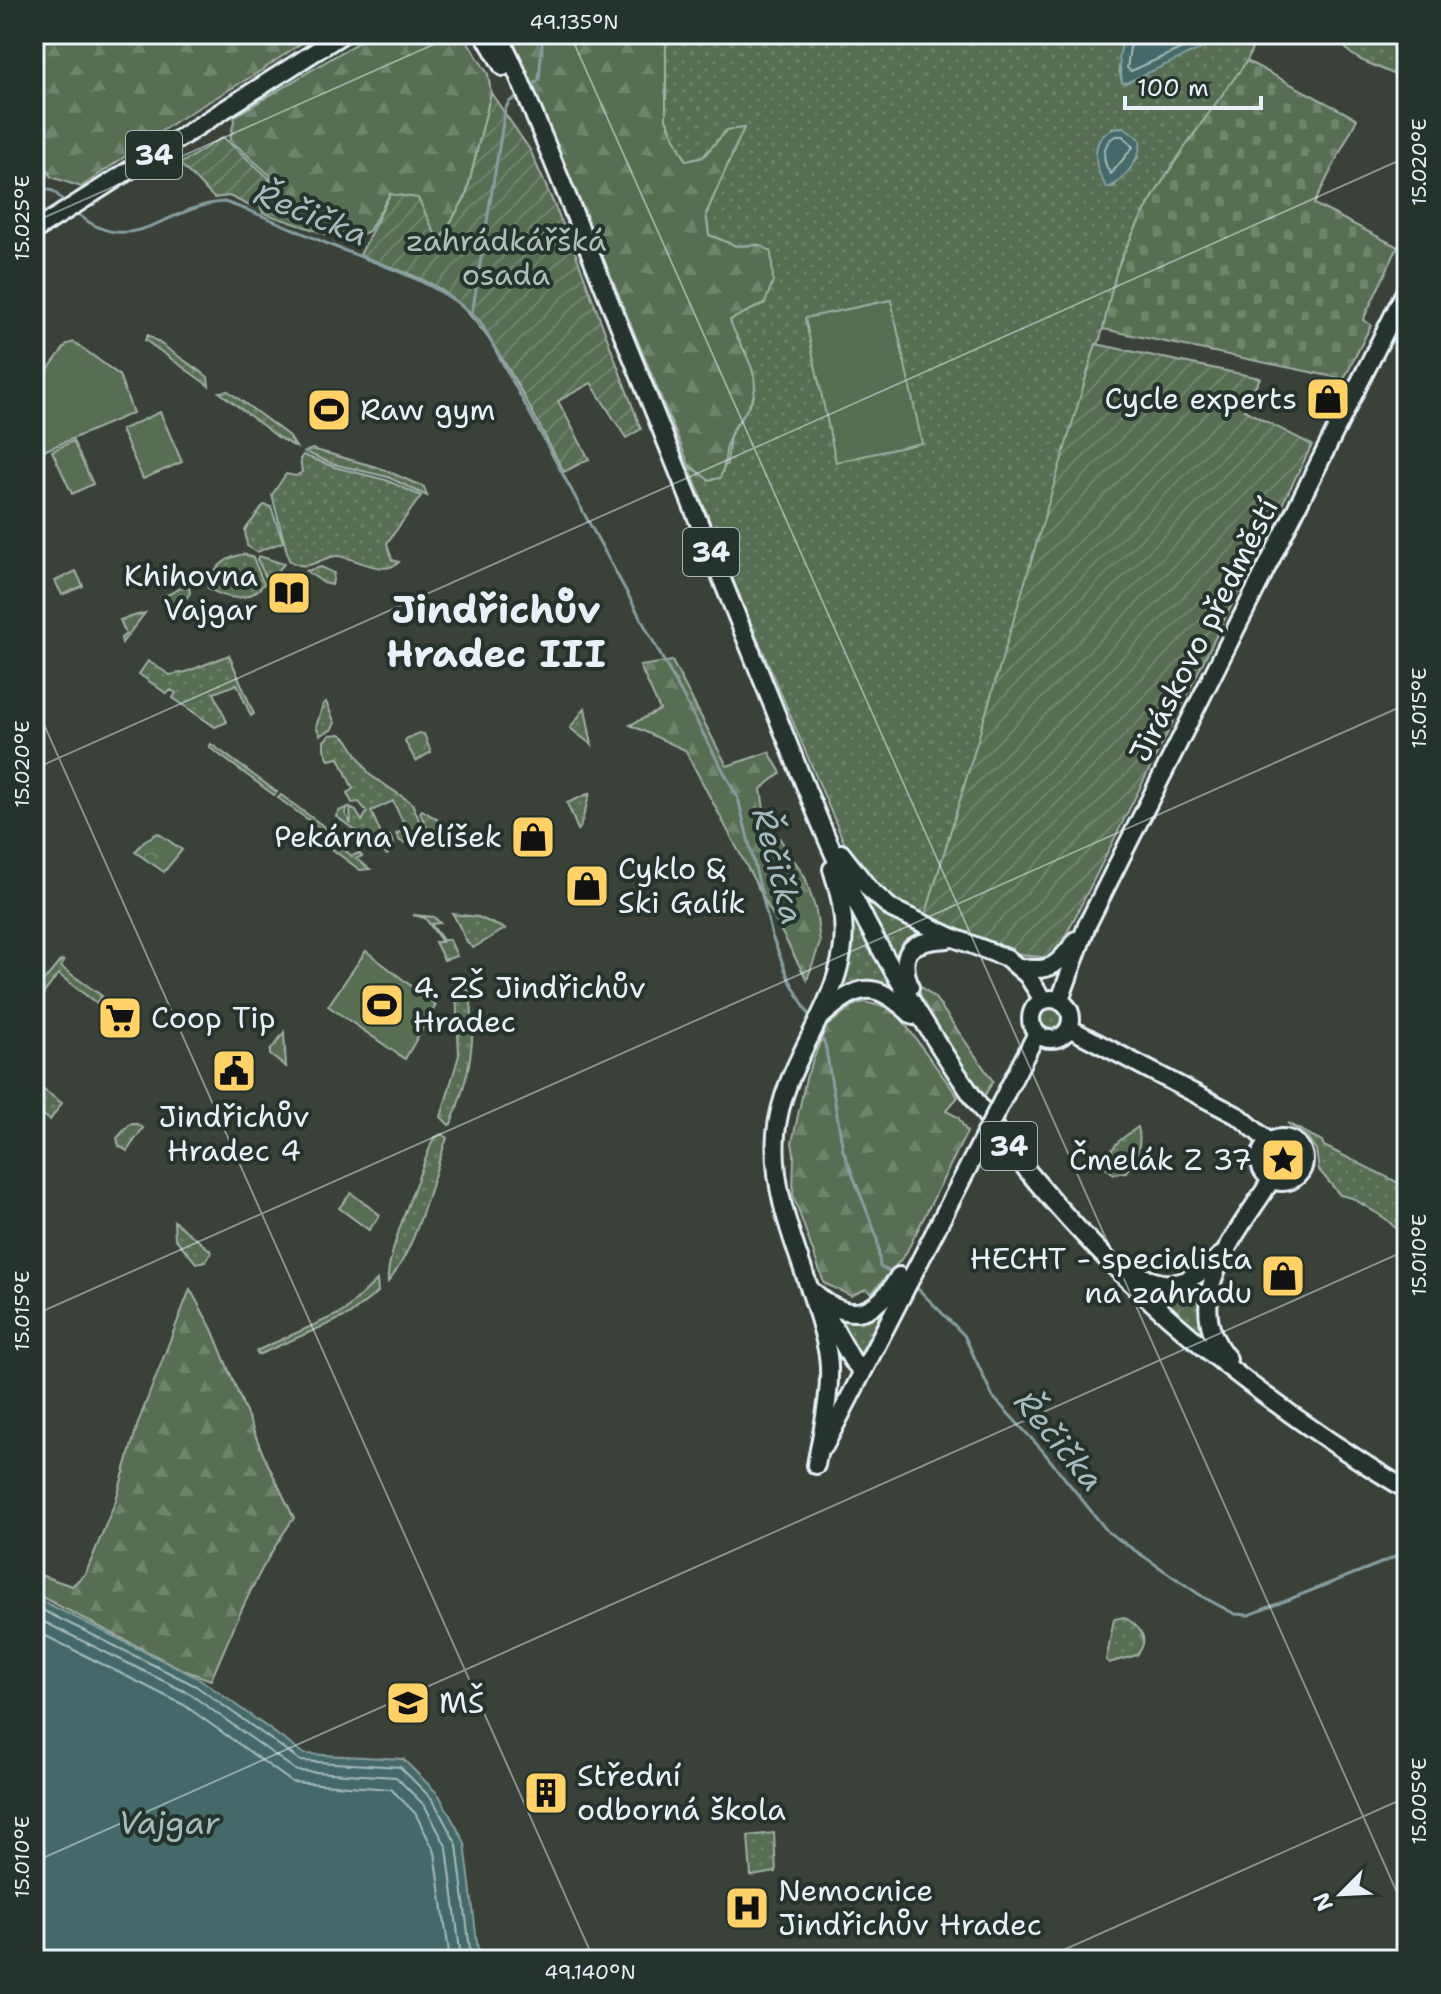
<svg xmlns="http://www.w3.org/2000/svg" width="1441" height="1994" font-family="'Shantell Sans',sans-serif">
<style>
.grass{fill:url(#grass-dots);stroke:#a0b0a6;stroke-width:2;fill-rule:evenodd}
.forest{fill:url(#forest-firs);stroke:#a0b0a6;stroke-width:2}
.cemetery{fill:url(#cemetery-stones);stroke:#a0b0a6;stroke-width:2}
.park{fill:url(#park-crowns);stroke:#a0b0a6;stroke-width:2}
.garden{fill:url(#garden-furrows);stroke:#a0b0a6;stroke-width:2}
.pitch{fill:#586e53;stroke:#a0b0a6;stroke-width:2}
.water{fill:#446967;stroke:#869fa1;stroke-width:2}
.lines{fill:none;stroke-linecap:round;stroke-linejoin:round}
.shore{stroke:#a6bbbe;stroke-width:2}
.stream{stroke:#869fa1;stroke-width:3}
.major-casing{stroke:#e8f1f8;stroke-width:22}
.major{stroke:#26332d;stroke-width:16}
.major-bridge-casing{stroke:#e8f1f8;stroke-width:22;stroke-linecap:butt}
.major-bridge{stroke:#26332d;stroke-width:16}
.ticks{fill:none;stroke:#e8f1f8;stroke-width:2;stroke-opacity:0.45}
.labels{text-anchor:middle;stroke-width:8;stroke-linejoin:round;paint-order:stroke}
.shield{fill:#26332d;stroke:#aeb8bb;stroke-width:2}
.shield-label{font-size:28px;font-weight:bold;fill:#e8f1f8}
.park-label{font-size:30px;fill:#aebdb6;stroke:#26332d}
.poi-label{font-size:30px;fill:#e8f1f8;stroke:#26332d;text-anchor:start}
.street-label{font-size:30px;fill:#e8f1f8;stroke:#26332d}
.water-label{font-size:32px;font-style:italic;fill:#a6bbbe;stroke:#26332d}
.district-label{font-size:38px;font-weight:bold;fill:#e8f1f8;stroke:#26332d}
.neatline{fill:none;stroke:#e8f1f8;stroke-width:3}
.ticks-label{font-size:20px;text-anchor:middle;fill:#e8f1f8}
</style>
<defs>
<pattern id="grass-dots" width="8" height="8" patternUnits="userSpaceOnUse" patternTransform="scale(2)"><rect width="8" height="8" fill="#586e53"/><path d="M2 2h.1M6 6h.1" fill="none" stroke="#70836c" stroke-width="1.8" stroke-linecap="round"/></pattern>
<pattern id="forest-firs" width="22" height="20" patternUnits="userSpaceOnUse" patternTransform="scale(2)"><rect width="22" height="20" fill="#586e53"/><path d="M5 1l3.5 6h-7zM16 11l3.5 6h-7z" fill="#70836c"/></pattern>
<pattern id="cemetery-stones" width="16" height="16" patternUnits="userSpaceOnUse" patternTransform="scale(2)"><rect width="16" height="16" fill="#586e53"/><path d="M2 7V4a2 2 0 0 1 4 0v3zM10 15v-3a2 2 0 0 1 4 0v3z" fill="#70836c"/></pattern>
<pattern id="park-crowns" width="20" height="18" patternUnits="userSpaceOnUse" patternTransform="scale(2)"><rect width="20" height="18" fill="#586e53"/><path d="M2 6a3 3 0 1 1 6 0M12 15a3 3 0 1 1 6 0" fill="none" stroke="#70836c"/></pattern>
<pattern id="garden-furrows" width="10" height="10" patternUnits="userSpaceOnUse" patternTransform="scale(2)"><rect width="10" height="10" fill="#586e53"/><path d="M-1 1l2-2M0 10L10 0M9 11l2-2" fill="none" stroke="#70836c"/></pattern>
</defs>
<rect width="100%" height="100%" fill="#3a4138"/>
<filter id="ink" filterUnits="userSpaceOnUse"><feTurbulence type="fractalNoise" baseFrequency=".0125" numOctaves="2"/><feDisplacementMap in="SourceGraphic" scale="16" xChannelSelector="R" yChannelSelector="G"/><feConvolveMatrix kernelMatrix="1 2 1 2 8 2 1 2 1" color-interpolation-filters="sRGB"/></filter>
<g filter="url(#ink)">
<path class="grass" d="M666,34h459l-6,35 3,13 85,-40 -2,-8h53l-11,27 -59,81 -51,84 -17,35 -17,68 -178,588c-39,-15 -52,-32 -77,-65l-127,-300 -32,-87 20,15 18,-16 3,-28 24,-40 -8,-44 -11,-14 -6,-18 20,-9 11,-66 -24,1 -27,-11 -3,-21 37,-85 -16,1 -24,27 -17,5 -20,-43zM1124,127l14,30 -24,29 -7,2 5,-60z
M1345,34h62v46l-46,-20 -11,-7 -7,-8z
M148,335l60,42 1,9 -64,-46z
M228,391l61,45 7,11 -17,-9 -60,-46z
M312,449l68,19 44,19 3,9 -39,-19 -55,-13 -28,-12z
M303,455l31,12 52,13 35,16 -34,47 5,17 7,2c-15,15 -43,-4 -61,-6 -17,-1 -29,19 -49,4l-17,-65 14,-21 10,2 6,-4 -2,-13z
M264,505l7,2 12,35 -26,10 -10,-6 -2,-16z
M244,554l9,4 11,26c-15,19 -37,16 -56,4l-1,-6c11,-16 18,-25 37,-28z
M259,556l25,8 -16,18 -11,-23z
M321,567l13,6 -2,12 -8,-2 -18,-12z
M185,586l4,1 1,6 -13,18 -16,-13z
M145,613l-23,30 -1,-5 5,-4 -6,-14z
M229,655l25,59 -3,2 -14,-32 -23,9 13,29 -12,5 -42,-29 3,-5 -5,-3 -4,4 -28,-20 9,-13 22,14 16,-3z
M326,702l9,21 -4,7 -11,5 -4,-8 7,-23z
M585,708l7,37 -22,-17z
M340,734l7,5 23,36 42,28 10,24 -2,9 -16,7 -4,-2 -4,-7 10,-5 -13,-28 -22,10 12,28 7,-3c5,9 3,12 -3,19l-51,-39 3,-5 9,-4 -3,6 6,11 -1,-16 6,3 6,10 5,-9 -8,-10 -7,1 -5,-10 6,-4 -12,-27 -2,-4 -10,2 -5,-11v-8l6,-6z
M211,744l66,48 -3,3 -65,-48z
M590,793l-10,35 -2,2 -11,-27z
M281,795l60,44 -6,3 17,14 7,-3 3,3 -6,3 14,10 -10,1 -27,-20 -4,-15 -51,-37z
M865,893l29,26 24,14 -15,14 -6,11 -4,-1 -32,-61z
M853,911l38,73 -5,3 -41,2 -4,-4 9,-32 -1,-41z
M453,914l25,3 27,12 -32,19 -6,-6z
M413,915l21,2 6,6 -9,1 12,16h7l7,16 -13,4 -9,-18h7l-17,-24z
M61,960l3,1 -3,6 41,29 -6,7 -38,-29 -24,33v-14z
M469,989c9,50 0,88 -18,135l-2,1 -8,-8 18,-62 -3,-64z
M1038 1019a13 13 0 1 1 26 0a13 13 0 1 1-26 0Z
M284,1032l2,35 -16,-12v-4z
M34,1083l28,20 -12,17 -16,-11z
M1287,1123l35,18 2,5 83,41v52l-21,-20 -34,-21 -12,-3 -21,-25 -3,-20 -8,-12z
M130,1124h7l6,4 -16,23 -8,-5 -2,-8z
M1138,1127c5,17 -2,31 -12,45l-12,2 -8,-6c0,-20 17,-31 32,-41z
M442,1134l5,4c-17,45 -29,108 -59,144 -3,-26 33,-110 44,-140l2,-4z
M174,1221l36,29 1,3 -5,8 -10,2 -21,-25z
M377,1280l1,12 -29,23 -91,40 -2,-4 87,-39z
M1198,1286l2,1 2,46 -2,3 -46,-43 2,-2 16,4z
M877,1313l2,5 -20,38h-5l-19,-35 5,-5z
M1124,1617c16,10 27,21 13,38l-28,8 -3,-3 8,-41z
M774,1833l2,39 -25,4 -3,-40z"/>
<path class="forest" d="M34,34h281l-59,40 -80,47 -95,66 -30,-10 -17,-40v-18l3,-1 -1,-12 -2,-1z
M372,34h86l8,5 22,35 3,19 -25,103 -28,47 -48,-49 -21,37 -22,10 -84,-28 -5,-12 10,-11 3,-14 -41,-36 5,-24z
M508,34h158v85l20,42 17,-4 24,-27 17,-2 -38,86 3,21 27,11 24,-1 11,7 2,29 -8,22 -35,17c7,25 32,50 23,77 -5,14 -17,25 -23,39 -7,14 -2,26 -10,42l-11,2 -20,-15 -170,-411z
M672,661l55,105 42,-14 12,21 -20,16 4,27 40,61 11,34 4,32 -13,37 -122,-230 -55,-25 30,-15 -20,-44z
M916,982l19,16 58,83 -11,19 -54,-85z
M864,1002l30,7 64,88 -12,14 12,6 9,15 -62,123 -33,38 -6,-4 -15,7 -27,-13 -31,-88 1,-42 -2,-10 14,-65 20,-51 26,-21z
M190,1289l22,40 51,125 31,64c-36,49 -59,106 -83,162l-28,-10 -149,-77v-20l38,13 14,-13 30,-73 22,-77z"/>
<path class="cemetery" d="M1247,61l110,58 -43,85 84,43 -35,73 8,5 -27,54 -241,-50c6,-23 9,-50 19,-72 31,-71 80,-134 125,-196z"/>
<path class="park" d="M76,571l7,15 -21,9 -7,-14z
M419,733l5,1 7,18 -15,9 -11,-19 1,-3z
M422,810l21,13 1,2 -15,7 -9,-19z
M158,833l24,17 -18,22 -29,-20 9,-11z"/>
<path class="garden" d="M491,93l39,57 45,102 66,177 -15,9 -35,-55 -33,18 31,58 -25,13c-32,-58 -69,-146 -124,-183 -23,-15 -55,-23 -80,-34l30,-61 28,4 21,44 27,-46z
M223,137l46,41 -2,8 -15,21 -23,-11 -15,2 -34,-34z
M1096,344l164,34 -16,32 68,35 -257,512c-40,4 -93,-25 -130,-40z"/>
<path class="pitch" d="M891,300l31,143 -86,19 -31,-144z
M74,342l45,33 14,38 -94,40 -5,-10v-55l33,-44z
M160,412l22,50 -39,17 -22,-49z
M73,441l20,43 -21,10 -20,-43z
M366,951l70,54 -31,54 -77,-53z
M351,1193l29,22 -11,15 -30,-22z"/>
<path class="water" d="M1125,34h80l2,12 -81,37 -4,-1 -3,-26z
M1124,127l16,12c3,17 -17,44 -33,49 -16,-24 -18,-58 17,-61z
M34,1597l166,82 104,75 99,5 36,36 26,48 13,107 27,10h-471z"/>
<g class="lines">
<path class="shore" d="M1132,34l-5,34 4,3 65,-29 2,-8
M1115,136h8l10,11 -22,27c-9,-11 -10,-30 4,-38z
M34,1606l162,80 105,75 99,6 33,33 24,45 13,105 4,6 8,4
M34,1617l156,77 107,77 99,6 29,29 22,42 13,103 4,9
M34,1630l150,75 108,77 99,7 24,24 20,39 15,108"/>
<path class="stream" d="M528,89l11,-9 4,-46
M34,186l19,5 12,11
M77,213c54,48 91,-8 147,-11 36,11 70,28 104,42 51,21 115,38 153,79l257,475 34,138 16,41 24,44
M472,314l33,-204 4,-8 10,-6
M819,1034l6,10 18,106 34,87 3,30 13,6
M913,1284l51,51 29,62 49,53 66,82 95,65 32,17 14,1 127,-50 26,-11 5,-6"/>
<g class="major-casing">
<path id="major" d="M484,34l19,33
M498,34c19,33 31,70 46,105 29,71 58,142 86,213 47,114 93,229 139,344 34,84 66,171 110,250 45,79 94,157 151,228 104,127 237,232 377,316
M34,231l309,-197
M841,853l29,37 22,19 62,29 53,20 20,17 16,25
M1019,967c31,7 40,-3 57,-27
M910,987c-13,-38 2,-46 38,-48
M1031 1019a20 20 0 1 1 40 0a20 20 0 1 1-40 0Z
M1060,1000l27,-75 320,-637
M822,1016c38,-34 53,-36 91,0
M1069,1028l171,89 29,25
M1006,1093l31,-60
M1260 1160a22 22 0 1 1 44 0a22 22 0 1 1-44 0Z
M1128,1268c39,26 60,18 92,-12
M815,1293c35,32 62,22 84,-17
M819,1301l33,59 10,11
M1228,1359c-52,-61 11,-126 43,-179
M825,1445l149,-289
M816,1465c6,-32 18,-83 11,-115 -14,-72 -57,-140 -51,-216 6,-67 55,-117 66,-181 5,-29 -1,-57 -10,-84"/>
</g>
<use href="#major" class="major"/>
<g class="major-bridge-casing">
<path id="major-bridge" d="M974,1156l32,-63"/>
</g>
<use href="#major-bridge" class="major-bridge"/>
</g>
</g>
<path class="ticks" d="M570,34l837,1881M1402,34l5,10M34,222l423,-188M34,702l560,1258M34,769l1373,-612M34,1315l1373,-611M34,1862l1373,-612M1041,1960l366,-163"/>
<defs>
<g id="shop-square" transform="scale(2.3)"><rect x="-9" y="-9" width="18" height="18" rx="4" fill="#ffd166" stroke="#26332d"/><path d="M-5-2.5h2.3a2.7 3.5 0 0 1 5.4 0H5L5.5 6h-11ZM-1.5-2.5h3a1.5 2.3 0 0 0-3 0Z" fill="#111"/></g>
<g id="stadium-square" transform="scale(2.3)"><rect x="-9" y="-9" width="18" height="18" rx="4" fill="#ffd166" stroke="#26332d"/><path d="M0-5a6.5 5 0 1 0 0 10a6.5 5 0 1 0 0-10ZM-3.5-1.8h7v3.6h-7Z" fill="#111"/></g>
<g id="library-square" transform="scale(2.3)"><rect x="-9" y="-9" width="18" height="18" rx="4" fill="#ffd166" stroke="#26332d"/><path d="M-6-4Q-3-5.5-.7-3.5V5Q-3 3-6 4ZM6-4Q3-5.5 .7-3.5V5Q3 3 6 4Z" fill="#111"/></g>
<g id="supermarket-square" transform="scale(2.3)"><rect x="-9" y="-9" width="18" height="18" rx="4" fill="#ffd166" stroke="#26332d"/><path d="M-6-5.5h2.5l.6 2H6L4.5 2H-2.5L-4.4-4H-6ZM-1.5 3.2a1.3 1.3 0 1 0 .1 0ZM3 3.2a1.3 1.3 0 1 0 .1 0Z" fill="#111"/></g>
<g id="civic-square" transform="scale(2.3)"><rect x="-9" y="-9" width="18" height="18" rx="4" fill="#ffd166" stroke="#26332d"/><path d="M-.6-6.5H3V-4.5H.6V-3L4-1V1h2V6H-6V1h2V-1L-.6-3ZM-1.2 2.5V6h2.4V2.5Z" fill="#111"/></g>
<g id="sight-square" transform="scale(2.3)"><rect x="-9" y="-9" width="18" height="18" rx="4" fill="#ffd166" stroke="#26332d"/><path d="M0-6L1.8-2.2L6-1.7L2.9 1.2L3.7 5.4L0 3.3L-3.7 5.4L-2.9 1.2L-6-1.7L-1.8-2.2Z" fill="#111"/></g>
<g id="school-square" transform="scale(2.3)"><rect x="-9" y="-9" width="18" height="18" rx="4" fill="#ffd166" stroke="#26332d"/><path d="M0-5L7-2L0 1L-7-2ZM-4 1L0 2.5L4 1V4Q0 6-4 4Z" fill="#111"/></g>
<g id="building-square" transform="scale(2.3)"><rect x="-9" y="-9" width="18" height="18" rx="4" fill="#ffd166" stroke="#26332d"/><path d="M-4-6H4V6H1V3H-1V6H-4ZM-2.5-4.3h1.7v1.8h-1.7ZM.8-4.3h1.7v1.8H.8ZM-2.5-1h1.7V.8h-1.7ZM.8-1h1.7V.8H.8Z" fill="#111"/></g>
<g id="hospital-square" transform="scale(2.3)"><rect x="-9" y="-9" width="18" height="18" rx="4" fill="#ffd166" stroke="#26332d"/><path d="M-5-5h3v3.5h4V-5h3V5h-3V1.5h-4V5h-3Z" fill="#111"/></g>
</defs>
<g fill-rule="evenodd">
<use href="#shop-square" x="1328" y="399"/>
<use href="#stadium-square" x="329" y="410"/>
<use href="#library-square" x="289" y="593"/>
<use href="#shop-square" x="533" y="837"/>
<use href="#shop-square" x="587" y="886"/>
<use href="#stadium-square" x="382" y="1005"/>
<use href="#supermarket-square" x="120" y="1018"/>
<use href="#civic-square" x="234" y="1071"/>
<use href="#sight-square" x="1283" y="1160"/>
<use href="#shop-square" x="1283" y="1276"/>
<use href="#school-square" x="408" y="1703"/>
<use href="#building-square" x="546" y="1793"/>
<use href="#hospital-square" x="747" y="1908"/>
</g>
<g class="labels">
<g class="shield">
<rect x="126" y="131" width="56" height="48" rx="6"/>
<rect x="683" y="528" width="56" height="48" rx="6"/>
<rect x="981" y="1122" width="56" height="48" rx="6"/>
</g>
<g class="shield-label">
<text x="154" y="165">34</text>
<text x="711" y="562">34</text>
<text x="1009" y="1156">34</text>
</g>
<g class="park-label">
<text x="506" y="251">zahrádkářšká<tspan x="506" dy="34">osada</tspan></text>
</g>
<g class="poi-label">
<text x="1297" y="409" text-anchor="end">Cycle experts</text>
<text x="360" y="420">Raw gym</text>
<text x="258" y="586" text-anchor="end">Khihovna<tspan x="258" dy="34">Vajgar</tspan></text>
<text x="502" y="847" text-anchor="end">Pekárna Velíšek</text>
<text x="618" y="879">Cyklo &amp;<tspan x="618" dy="34">Ski Galík</tspan></text>
<text x="413" y="998">4. ZŠ Jindřichův<tspan x="413" dy="34">Hradec</tspan></text>
<text x="151" y="1028">Coop Tip</text>
<text x="234" y="1127" text-anchor="middle">Jindřichův<tspan x="234" dy="34">Hradec 4</tspan></text>
<text x="1252" y="1170" text-anchor="end">Čmelák Z 37</text>
<text x="1252" y="1269" text-anchor="end">HECHT - specialista<tspan x="1252" dy="34">na zahradu</tspan></text>
<text x="439" y="1713">MŠ</text>
<text x="577" y="1786">Střední<tspan x="577" dy="34">odborná škola</tspan></text>
<text x="778" y="1901">Nemocnice<tspan x="778" dy="34">Jindřichův Hradec</tspan></text>
</g>
<g class="street-label">
<text transform="translate(1204 630) rotate(-63)" y="10">Jiráskovo předměstí</text>
</g>
<g class="water-label">
<text transform="translate(311 214) rotate(22)" y="11">Řečička</text>
<text transform="translate(778 866) rotate(75)" y="11">Řečička</text>
<text transform="translate(1059 1441) rotate(50)" y="11">Řečička</text>
<text x="169" y="1834">Vajgar</text>
</g>
<g class="district-label">
<text x="496" y="623">Jindřichův<tspan x="496" dy="44">Hradec III</tspan></text>
</g>
</g>
<rect width="1441" height="1994" fill="none" stroke="#26332d" stroke-width="88"/>
<g transform="translate(1341 1894) rotate(246)" stroke="#26332d" stroke-width="6" paint-order="stroke">
<path d="M0-6L14 30L0 20L-14 30Z" fill="#e8f1f8"/>
<text y="-12" font-size="22" font-weight="bold" text-anchor="middle" fill="#e8f1f8">N</text>
</g>
<path d="M1125 96v12h136v-12" fill="none" stroke="#e8f1f8" stroke-width="4"/>
<text x="1137" y="96" font-size="24" fill="#e8f1f8" stroke="#26332d" stroke-width="6" paint-order="stroke">100 m</text>
<rect x="44" y="44" width="1353" height="1906" class="neatline"/>
<g class="ticks-label">
<text x="574" y="29">49.135°N</text>
<text transform="translate(1419 162) rotate(-90)" y="7">15.020°E</text>
<text transform="translate(22 218) rotate(-90)" y="7">15.025°E</text>
<text transform="translate(1419 708) rotate(-90)" y="7">15.015°E</text>
<text transform="translate(22 764) rotate(-90)" y="7">15.020°E</text>
<text transform="translate(1419 1255) rotate(-90)" y="7">15.010°E</text>
<text transform="translate(22 1311) rotate(-90)" y="7">15.015°E</text>
<text transform="translate(1419 1801) rotate(-90)" y="7">15.005°E</text>
<text transform="translate(22 1857) rotate(-90)" y="7">15.010°E</text>
<text x="590" y="1979">49.140°N</text>
</g>
</svg>
